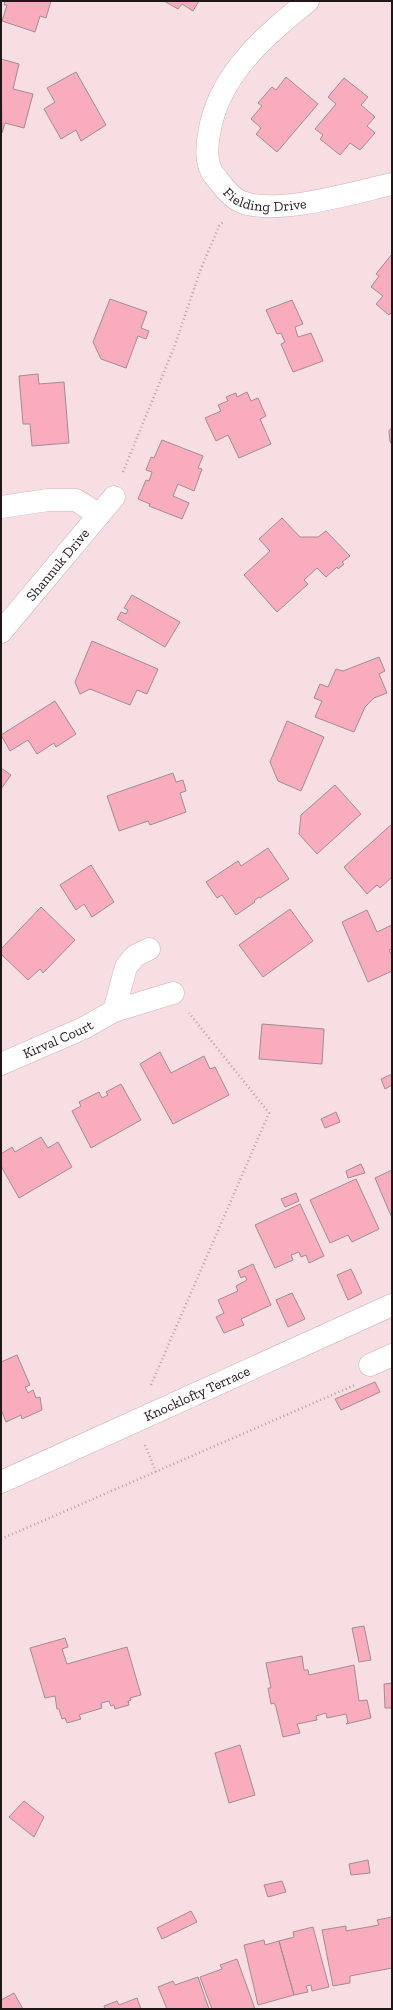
<svg xmlns="http://www.w3.org/2000/svg" width="393" height="2010" font-family="'Zilla Slab',serif">
<style>
.building{fill:#faacbf;stroke:#a38c91}
.lines{fill:none;stroke-linecap:round;stroke-linejoin:round}
.street-casing{stroke:#cbb3b8;stroke-width:23}
.path{stroke:#b5a1a5;stroke-width:2.5;stroke-dasharray:1 3;stroke-linecap:butt}
.street{stroke:#fff;stroke-width:22}
.labels{text-anchor:middle;stroke-width:4;stroke-linejoin:round;paint-order:stroke}
.street-label{font-size:14px;fill:#1f1618;stroke:#fdeef1}
</style>
<rect width="100%" height="100%" fill="#f7dee3"/>
<path class="building" d="M5,1h46l-5,17 -6,-2 -5,16 -33,-11 5,-16h-3z
M164,1h35l-6,10 -11,-7 -4,5z
M1,59l18,5 -6,25 20,5 -9,34 -19,-5 -3,10z
M76,72l30,53 -25,16 -5,-11 -15,9 -17,-30 11,-7 -8,-14z
M286,77l32,27 -41,48 -21,-18 5,-6 -10,-9 11,-13 -4,-3 14,-16 4,3z
M344,78l24,19 -7,8 14,12 -8,9 8,7 -15,17 -10,-7 -10,12 -20,-16 3,-4 -8,-6 21,-25 -8,-7z
M392,254v58l-3,3 -13,-11 7,-8 -12,-9 8,-11 -3,-2z
M110,299l37,13 -6,16 8,3 -3,8 -8,-3 -12,32 -25,-9 -8,-17z
M292,300l11,24 -8,3 3,10 13,-4 12,28 -30,11 -12,-28 4,-2 -4,-9 -4,1 -11,-24z
M38,374l1,10 25,-2 5,61 -37,3 -2,-22h-7l-4,-48z
M247,392l4,9 7,-3 8,18 -6,3 11,25 -32,14 -11,-23 -12,6 -11,-23 16,-7 -3,-6 10,-4 -2,-4 10,-4 1,4z
M392,427v17l-2,-2 -1,-11z
M162,440l41,16 -5,12 4,1 -8,22 -16,-7 -5,12 16,7 -7,16 -33,-13 1,-2 -12,-5 8,-19 3,1 3,-9 -6,-2 5,-13 3,1z
M282,518l18,19h18l8,-6 24,25 -8,6 2,2 -6,5 -1,-2 -11,10 -9,-9 -13,12 4,4 -31,28 -33,-37 26,-24 -11,-12z
M132,595l48,27 -15,25 -48,-28 4,-7 5,2 2,-4 -4,-2z
M92,641l66,28 -11,25 -10,-4 -7,15 -40,-16 -10,5 -5,-12z
M379,657l6,14 -6,3 8,19 -13,5 -9,9 -11,25 -39,-15 7,-16 -8,-3 6,-14 8,3 8,-18 7,2z
M55,701l21,33 -20,13 -2,-4 -17,11 -9,-14 -18,11 -9,-16z
M287,721l37,16 -23,54 -23,-10 -8,-19z
M1,768l10,7 -10,14z
M173,773l3,9 7,-2 3,11 -6,2 6,19 -36,13 -2,-4 -29,10 -12,-35z
M335,785l26,29 -44,40 -18,-20 2,-19z
M392,824v53l-12,11 -3,-3 -10,9 -23,-27z
M268,848l21,31 -29,19 -1,-1 -5,4 1,1 -19,13 -14,-20 -5,3 -11,-16 32,-21 3,5z
M91,865l23,37 -22,15 -8,-13 -8,6 -16,-25z
M41,907l34,33 -32,33 -3,-4 -12,11 -27,-26v-5z
M290,909l23,32 -50,36 -24,-32z
M367,910l10,22 15,-7v24l-3,1 3,6v15l-24,11 -26,-60z
M262,1024l62,5 -2,35 -63,-5z
M160,1052l11,21 33,-17 6,13 5,-2 14,28 -56,29 -33,-60z
M392,1074v11l-7,4 -4,-10z
M121,1084l20,36 -50,28 -19,-37 9,-5 -2,-4 20,-10 3,6 6,-3 -2,-3z
M336,1112l4,10 -15,6 -4,-9z
M41,1137l7,11 10,-6 14,25 -53,31 -18,-32v-12l11,-7 3,5z
M361,1164l4,9 -17,5 -2,-7z
M392,1170v48l-17,-40z
M356,1179l23,50 -27,13 -4,-7 -18,8 -20,-43z
M296,1193l3,8 -14,6 -4,-8z
M300,1204l24,52 -15,7 -3,-8 -5,2 -2,-5 -8,3 2,5 -18,8 -20,-43z
M253,1264l18,41 -30,14 3,6 -20,8 -8,-16 8,-4 -6,-13 20,-9 -2,-5 11,-6 -2,-4 -4,2 -3,-7z
M351,1269l11,24 -14,7 -11,-25z
M292,1293l13,26 -17,8 -12,-27z
M17,1355l13,30 -5,2 3,6 5,-3 3,8 4,-1 2,13 -20,9 -1,-4 -15,7 -5,-13v-47z
M375,1382l5,10 -39,18 -6,-11z
M364,1626l7,34 -12,2 -7,-34z
M65,1638l3,9 -6,2 5,15 60,-17 14,48 -11,3 1,2 -3,1 1,4 -14,4 -1,-4 -3,1 -2,-5 -8,2 1,5 -23,7 2,4 -14,4 -2,-5 -3,1 -3,-10h-2l-2,-13 -10,2 -15,-50z
M302,1656l2,14h4l1,5 45,-10 5,36 8,-1 4,18 -25,6 2,-2 -2,-8 -19,4 -1,-5 -10,3 1,4 -20,4 3,9 -17,4 -7,-30 -2,-4 -3,1 -3,-16h3l-5,-25z
M392,1683v25h-7l-1,-24z
M240,1745l15,50 -26,8 -14,-50z
M24,1801l20,16 -10,20 -25,-20z
M368,1860l2,13 -19,2 -2,-11z
M282,1881l4,11 -18,5 -4,-12z
M191,1911l6,11 -35,17 -5,-11z
M392,1917v51l-42,8v7l-17,3 -11,-56 24,-4v5l33,-6 -2,-5z
M313,1927l16,60 -17,4 -1,-6 -5,1 2,6 -14,3 -15,-54 15,-4 -1,-5z
M264,1940l1,5 14,-4 15,54 -36,10 -14,-60z
M237,1959l18,50h-43l-12,-32 22,-8 -2,-4z
M198,1977l11,32h-42l-9,-22 15,-6 2,4z
M14,1993l9,16h-22v-9z
M137,1998l4,11h-36l-1,-3 13,-5 2,4z"/>
<g class="lines">
<g class="street-casing">
<g id="street">
<path id="s1" d="M308,1c-44,36 -90,74 -99,133 -2,10 -3,27 2,36 1,4 5,7 7,10 6,8 15,19 24,22 34,14 114,-10 150,-18"/>
<path d="M1,507l47,-7h28l23,15"/>
<path id="s2" d="M1,632l113,-135"/>
<path d="M114,1011l12,-44 9,-11 14,-7"/>
<path id="s3" d="M1,1064l83,-36 30,-17 59,-18"/>
<path d="M370,1365l22,-10"/>
<path id="s4" d="M1,1482l391,-177"/>
</g>
</g>
<path class="path" d="M123,472l52,-127 25,-74 19,-45 4,-4
M151,1385l118,-272 -80,-100
M145,1445l11,27
M1,1539l354,-154"/>
<use href="#street" class="street"/>
</g>
<g class="labels">
<g class="street-label">
<text dy="5" stroke="none"><textPath href="#s1" startOffset="274">Fielding Drive</textPath></text>
<text dy="5" stroke="none"><textPath href="#s2" startOffset="88">Shannuk Drive</textPath></text>
<text dy="5" stroke="none"><textPath href="#s3" startOffset="62">Kirval Court</textPath></text>
<text dy="5" stroke="none"><textPath href="#s4" startOffset="215">Knocklofty Terrace</textPath></text>
</g>
</g>
<rect width="393" height="2010" fill="none" stroke="#1f1618" stroke-width="4"/>
</svg>
